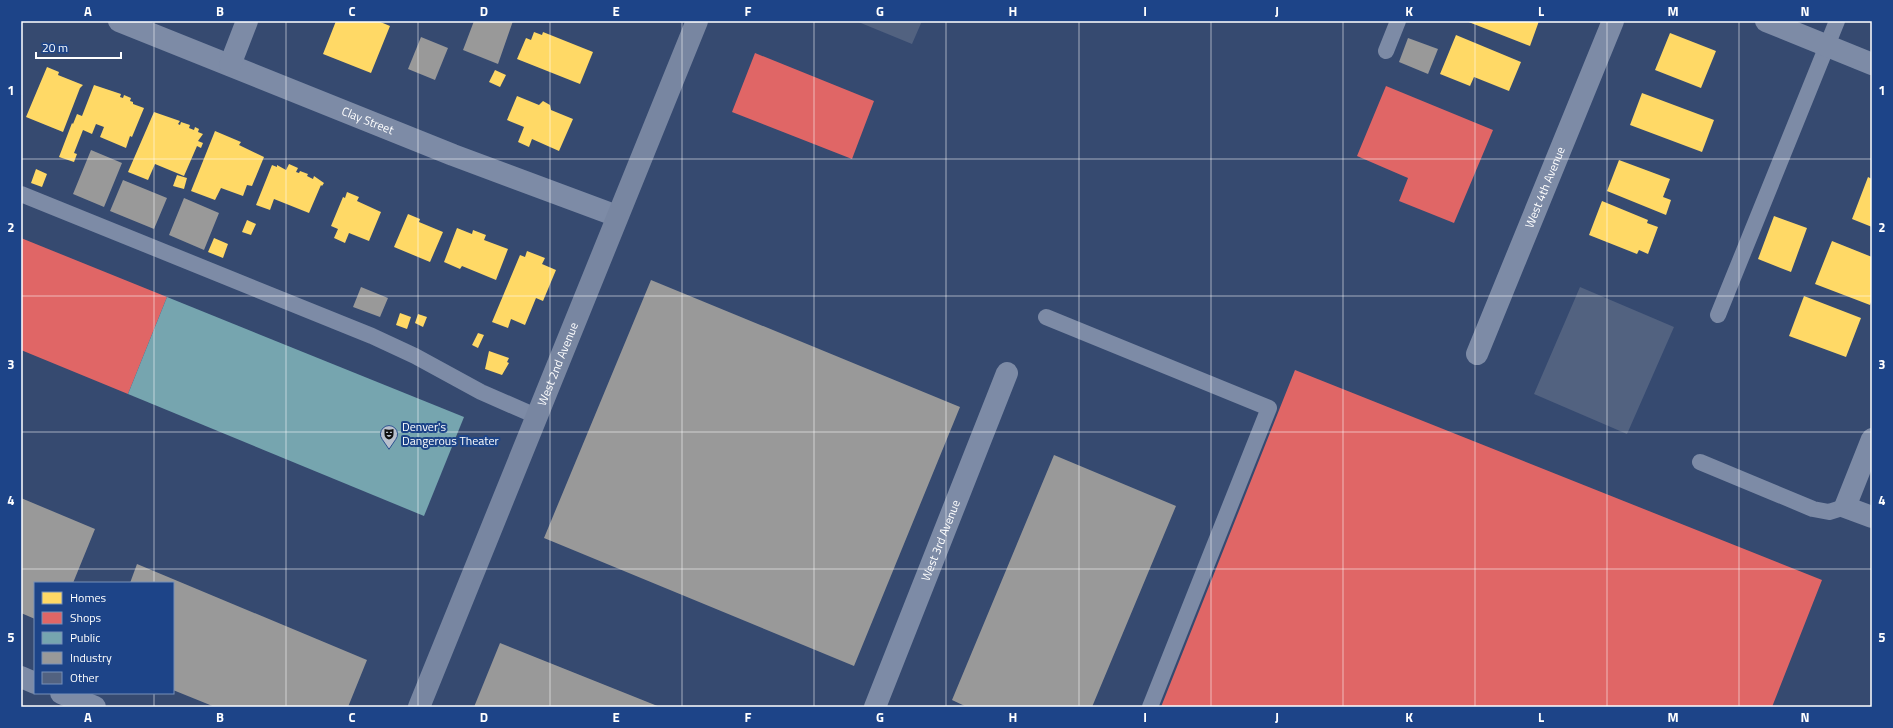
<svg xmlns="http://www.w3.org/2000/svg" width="1893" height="728" font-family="'Titillium Web',sans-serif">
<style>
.homes{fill:#ffd966}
.shops{fill:#e06666}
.public{fill:#76a5af}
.industry{fill:#999}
.building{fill:#526280}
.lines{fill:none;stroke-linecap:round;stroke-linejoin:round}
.lane{stroke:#7d8ba6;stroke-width:16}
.street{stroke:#7d8ba6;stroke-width:22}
.secondary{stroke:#7886a1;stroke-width:22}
.grid{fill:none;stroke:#fff;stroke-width:1;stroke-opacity:0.55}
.labels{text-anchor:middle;stroke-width:4;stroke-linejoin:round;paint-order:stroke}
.street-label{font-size:12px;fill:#fff;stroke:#1d4488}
.poi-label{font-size:12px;fill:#fff;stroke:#1d4488;text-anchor:start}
.neatline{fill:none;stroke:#fff;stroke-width:1.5}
.grid-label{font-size:13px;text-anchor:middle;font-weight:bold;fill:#fff}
</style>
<rect width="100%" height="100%" fill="#364a70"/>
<path class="homes" d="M336,21h42l12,5 -19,47 -48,-19z
M1466,21h73l-9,25z
M534,32l8,3 1,-3 50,20 -13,32 -63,-25 9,-21 5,2z
M1670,33l46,18 -15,37 -46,-18z
M1456,35l65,27 -12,29 -35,-14 -4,9 -30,-12z
M47,67l12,5 -1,3 25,10 -3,3 -17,44 -37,-15z
M495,70l11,5 -6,12 -11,-5z
M94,85l27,9 -1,3 3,1 1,-3 7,3 -1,3 3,1v2l11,4 -12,29 -2,-1 -4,12 -26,-11 4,-10 -8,-3 -4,10 -9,-4 -9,23 3,1 -3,8 -15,-5 13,-34 1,1 4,-10 5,2z
M1642,93l72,27 -12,32 -72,-27z
M517,96l22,9 4,-4 7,4 1,5 22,9 -14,32 -27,-12 -3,8 -11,-5 6,-15 -17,-7z
M154,112l26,9 -2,3 2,1 1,-3 9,3 -1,3 5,2 1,-3 4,2 -1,3 5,2 -5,7 5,2 -2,5 -4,-2 -13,30 -29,-12 -7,16 -20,-8z
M215,131l26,11 -2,3 25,12 -12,29 -5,-1 -4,11 -22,-8 -6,12 -24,-9z
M1619,160l51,19 -7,18 8,3 -5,15 -59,-24z
M289,164l9,4 -2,4 3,1 1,-2 8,3 -1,2 6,3 1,-3 10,7 -2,3 -1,-1 -12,28 -35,-14 -4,11 -14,-5 16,-40 5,2v-2l9,5z
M36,169l11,5 -5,13 -11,-4z
M177,175l10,3 -3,11 -11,-3z
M1868,177l4,2v48l-20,-8z
M347,192l12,5 -2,4 24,11 -12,29 -20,-8 -4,10 -11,-5 4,-9 -7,-3 12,-29 2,1z
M1602,201l46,19 -1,3 11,4 -10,27 -9,-4 -2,4 -48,-19z
M408,214l12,5 -1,3 24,10 -13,30 -36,-15z
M1774,216l33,12 -16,44 -33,-13z
M247,220l9,4 -5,11 -9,-3z
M457,228l15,6 1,-4 13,5 -2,5 24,9 -12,31 -34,-14 -2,3 -16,-7z
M214,238l14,6 -5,14 -15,-6z
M1832,241l40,16v42l-2,6 -55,-21z
M527,251l18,7 -3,6 14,6 -13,31 -7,-3 -11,27 -14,-6 -3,9 -16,-6 28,-67 5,2z
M1804,296l57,22 -15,39 -57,-21z
M400,313l11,4 -4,12 -11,-4z
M418,314l9,3 -4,10 -8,-4z
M478,333l6,2 -6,13 -6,-3z
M489,351l20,7 -2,4 2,1 -7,12 -17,-6z"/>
<path class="shops" d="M755,53l119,48 -22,58 -120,-47z
M1386,86l107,44 -39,93 -55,-22 9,-23 -51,-22z
M21,238l146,59 -39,97 -107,-44z
M1295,370l527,210 -50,127h-611z"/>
<path class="public" d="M167,297l297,120 -40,99 -296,-122z"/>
<path class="industry" d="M474,21h39l-15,43 -35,-14z
M421,37l27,11 -13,32 -27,-11z
M1408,38l30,11 -10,25 -29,-12z
M91,150l31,13 -18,44 -31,-13z
M123,180l44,18 -13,31 -44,-18z
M184,198l35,15 -15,37 -35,-15z
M651,280l309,127 -106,259 -310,-128z
M361,287l27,11 -8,19 -27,-10z
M1054,455l122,51 -84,201h-125l-15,-7z
M21,498l74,31 -22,54h-38v36l-14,-6z
M137,564l230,96 -19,47h-133l-42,-17v-107h-43z
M500,643l160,64h-186z"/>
<path class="building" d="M856,21h66l-10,23z
M1580,287l94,40 -47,107 -93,-40z"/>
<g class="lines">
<path class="lane" d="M1386,51l12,-30
M21,194l351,142 43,20 66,36 55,24
M1718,315l119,-294
M1046,317l223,91 -119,299
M1700,462l113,47 16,3 16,-5"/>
<g class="street">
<path id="s1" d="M119,21l334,134 164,61"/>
<path d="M1766,21l106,43"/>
<path d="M230,65l17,-44"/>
<path id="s2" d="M1477,354l136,-333"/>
<path d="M1872,439l-27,68 27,10"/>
<path d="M21,677l14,6"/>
<path d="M61,693l34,14"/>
<path id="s3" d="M875,707l132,-334"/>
</g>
<path class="secondary" id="s4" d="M419,707l278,-686"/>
</g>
<path class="grid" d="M154,21v562M286,21v686M418,21v686M550,21v686M682,21v686M814,21v686M946,21v686M1079,21v686M1211,21v686M1343,21v686M1475,21v686M1607,21v686M1739,21v686M21,159h1851M21,296h1851M21,432h1851M21,569h1851M154,693v14"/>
<defs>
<g id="theatre-pin" transform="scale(0.9)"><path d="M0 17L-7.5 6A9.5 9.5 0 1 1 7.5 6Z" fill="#b9c0cd" stroke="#1d4488"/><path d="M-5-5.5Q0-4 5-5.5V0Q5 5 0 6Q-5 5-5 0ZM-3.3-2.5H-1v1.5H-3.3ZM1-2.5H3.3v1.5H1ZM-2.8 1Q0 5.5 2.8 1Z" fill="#111"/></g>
</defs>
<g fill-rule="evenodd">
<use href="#theatre-pin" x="389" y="434"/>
</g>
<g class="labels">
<g class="street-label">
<text dy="4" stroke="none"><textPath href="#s1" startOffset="268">Clay Street</textPath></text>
<text dy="4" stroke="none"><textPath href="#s2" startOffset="180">West 4th Avenue</textPath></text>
<text dy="4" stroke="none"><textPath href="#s4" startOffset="370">West 2nd Avenue</textPath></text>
<text dy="4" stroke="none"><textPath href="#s3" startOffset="179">West 3rd Avenue</textPath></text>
</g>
<g class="poi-label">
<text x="402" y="431">Denver's<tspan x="402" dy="14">Dangerous Theater</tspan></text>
</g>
</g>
<rect width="1893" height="728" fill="none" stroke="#1d4488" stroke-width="44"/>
<rect x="34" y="582" width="140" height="112" fill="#1d4488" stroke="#778fb8"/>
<rect x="42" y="592" width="20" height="12" fill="#ffd966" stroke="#778fb8"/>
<text x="70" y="602" font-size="12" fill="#ffffff">Homes</text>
<rect x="42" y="612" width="20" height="12" fill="#e06666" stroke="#778fb8"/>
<text x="70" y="622" font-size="12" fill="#ffffff">Shops</text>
<rect x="42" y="632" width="20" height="12" fill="#76a5af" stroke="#778fb8"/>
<text x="70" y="642" font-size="12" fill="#ffffff">Public</text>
<rect x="42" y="652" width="20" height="12" fill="#999999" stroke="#778fb8"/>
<text x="70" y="662" font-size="12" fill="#ffffff">Industry</text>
<rect x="42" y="672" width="20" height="12" fill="#526280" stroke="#778fb8"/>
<text x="70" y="682" font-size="12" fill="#ffffff">Other</text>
<path d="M36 52v6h85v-6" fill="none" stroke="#ffffff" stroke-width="2"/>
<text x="42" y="52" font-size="12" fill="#ffffff" stroke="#1d4488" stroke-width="3" paint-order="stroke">20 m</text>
<rect x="22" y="22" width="1849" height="684" class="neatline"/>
<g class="grid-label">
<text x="88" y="16">A</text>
<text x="220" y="16">B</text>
<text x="352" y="16">C</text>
<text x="484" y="16">D</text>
<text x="616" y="16">E</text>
<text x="748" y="16">F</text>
<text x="880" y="16">G</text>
<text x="1013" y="16">H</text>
<text x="1145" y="16">I</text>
<text x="1277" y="16">J</text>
<text x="1409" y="16">K</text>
<text x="1541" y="16">L</text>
<text x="1673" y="16">M</text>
<text x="1805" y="16">N</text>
<text x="11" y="95">1</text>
<text x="1882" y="95">1</text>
<text x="11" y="232">2</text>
<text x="1882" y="232">2</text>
<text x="11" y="369">3</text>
<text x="1882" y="369">3</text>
<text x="11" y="505">4</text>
<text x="1882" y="505">4</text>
<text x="11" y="642">5</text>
<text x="1882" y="642">5</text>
<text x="88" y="722">A</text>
<text x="220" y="722">B</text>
<text x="352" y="722">C</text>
<text x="484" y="722">D</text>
<text x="616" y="722">E</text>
<text x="748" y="722">F</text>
<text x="880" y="722">G</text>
<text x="1013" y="722">H</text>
<text x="1145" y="722">I</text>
<text x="1277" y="722">J</text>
<text x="1409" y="722">K</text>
<text x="1541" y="722">L</text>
<text x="1673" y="722">M</text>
<text x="1805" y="722">N</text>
</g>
</svg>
